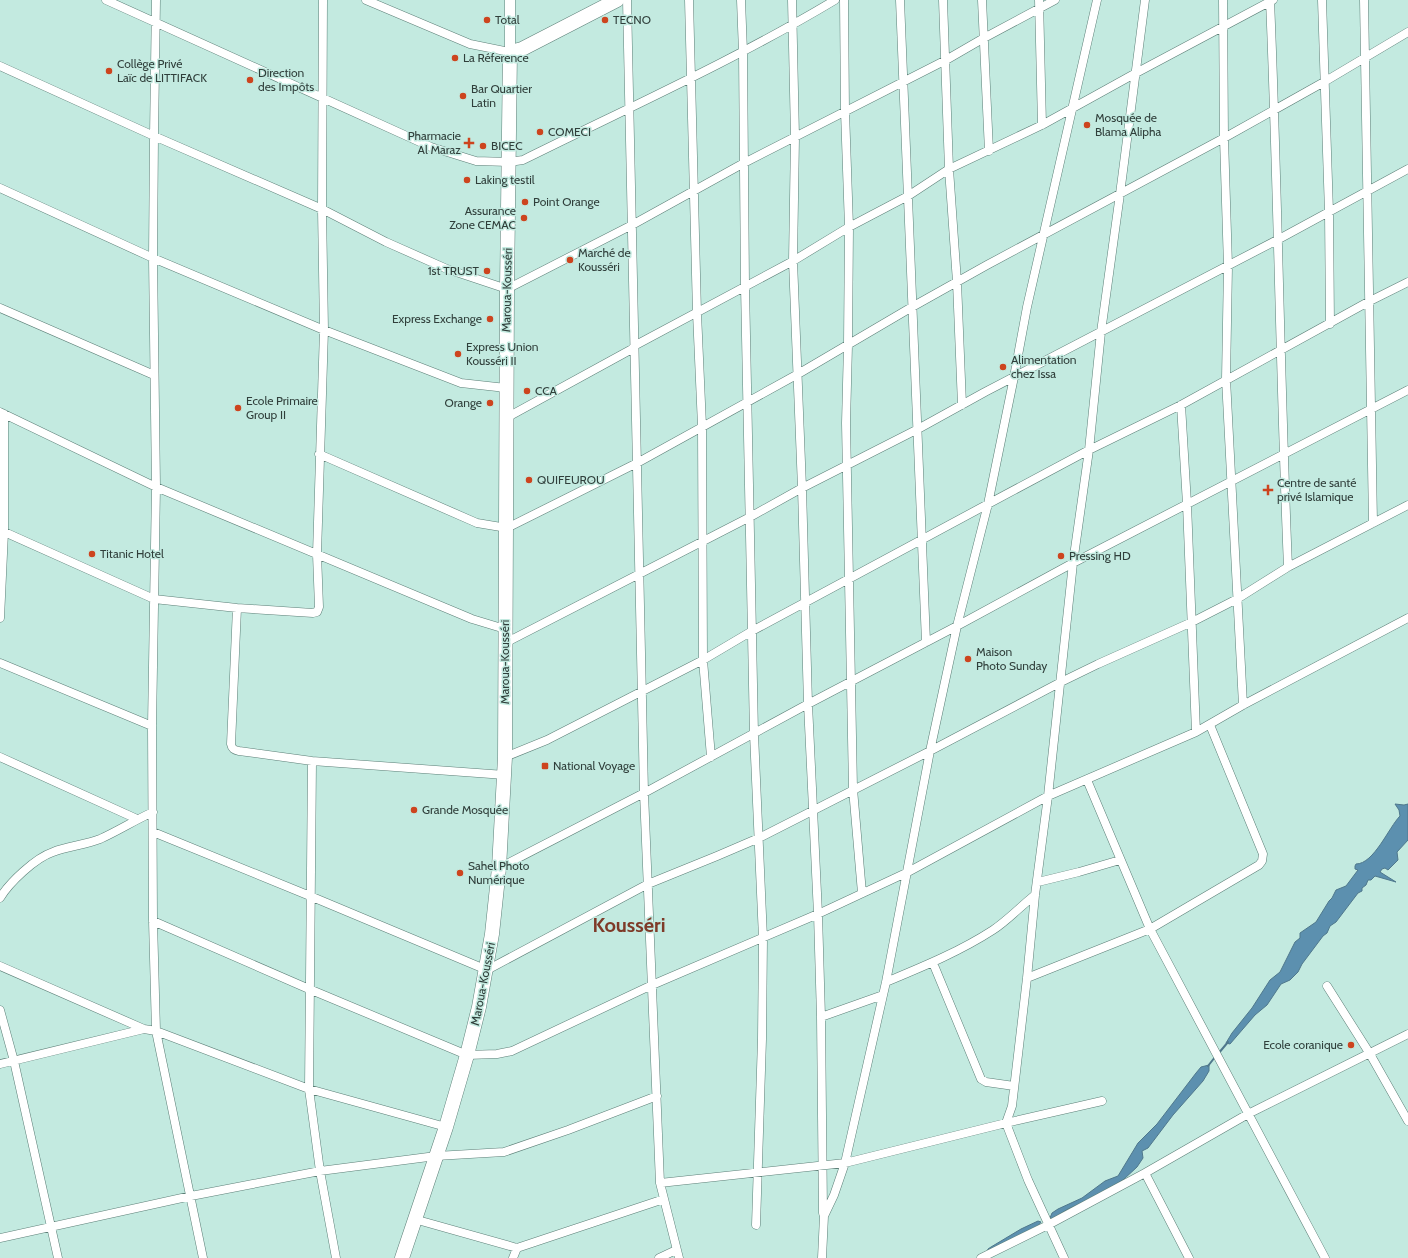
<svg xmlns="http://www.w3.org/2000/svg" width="1408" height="1258" font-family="Cabin,sans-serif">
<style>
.water{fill:#5c90af;stroke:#4f788c}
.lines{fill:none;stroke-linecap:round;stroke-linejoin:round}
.stream{stroke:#4f788c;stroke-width:2}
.minor-casing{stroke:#5c7f77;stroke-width:9}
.tertiary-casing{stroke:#5c7f77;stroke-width:11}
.trunk-casing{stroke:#5c7f77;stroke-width:15}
.minor{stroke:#fff;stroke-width:8}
.tertiary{stroke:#fff;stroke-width:10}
.trunk{stroke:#fff;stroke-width:14}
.poi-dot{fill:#cd441e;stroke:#c3eae0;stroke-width:1.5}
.labels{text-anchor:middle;stroke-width:3;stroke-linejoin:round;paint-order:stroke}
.poi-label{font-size:12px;fill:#303f3b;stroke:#c3eae0;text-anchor:start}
.street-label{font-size:12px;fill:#303f3b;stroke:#c3eae0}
.town-label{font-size:20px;font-weight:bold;fill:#7e3a28;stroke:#c3eae0}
</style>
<rect width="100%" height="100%" fill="#c3eae0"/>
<path class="water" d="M1395,804l9,1 4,-1v36l-11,12 1,8 -10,10 -3,-2 -3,1 -2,3 16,10 -21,-6 -4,4h-3l-2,5 -4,3v3l-4,2 -22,29 -6,4 -3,7 -4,3 -21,28 -4,8 -8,8 -9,4 -14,21 -12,10 -25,29 -4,-1 6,-10 20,-25 18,-28 10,-8 15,-30 5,-4v-5l16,-11 13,-21 3,-3 4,-8 10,-4 12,-16 -3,-1v-3l1,-2c18,0 33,-37 44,-48l-1,-6z
M1209,1065v6l-6,10 -30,34 -25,33 -6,3 1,7 -6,9 -14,13 -36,21 -19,8 -16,10 -2,-1 2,-5 6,-4 24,-11 23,-17 13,-5 20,-33 19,-19 39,-51 5,-6z
M1038,1221l3,1 -3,4 -51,26 1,-3 3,-2 30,-18z"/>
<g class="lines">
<path class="stream" d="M1218,1054l10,-12
M1208,1066l7,-9"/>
<g class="minor-casing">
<path id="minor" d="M106,0l325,147 45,14 33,1 14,-2c105,-52 212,-100 312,-160
M156,0l-2,136 -1,122 3,229 -4,239 1,195 3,110 47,227
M366,0l104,44 40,8
M627,0l17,793 16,390 19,75
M689,0l8,313 5,113 1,234 8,97
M741,0l2,52 2,234 9,448 9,204 -1,101 -6,186
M792,0l3,137 -2,124 9,227 6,216 10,210 3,103 2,196
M844,0l1,111 4,116 -1,118 -2,78 7,366 9,104
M900,0l26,642
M943,0l6,169 8,113 5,123
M982,0l7,151
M1039,0l3,125
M1223,0l1,138 4,128 -2,113 17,326
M1270,0c8,189 10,378 18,567
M1322,0l7,212 1,112
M1364,0l9,523
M0,66l154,70 168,73 64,33 61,27 60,20 125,-64 112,-62 202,-103 38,-22 71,-38
M0,188l153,70 171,72 137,53 45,5
M0,308l154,67
M0,412l156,75 316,132 33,10
M506,418l126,-69 2,-3 159,-85 56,-34 59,-31 41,-27 93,-44 94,-52 137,-73
M319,454l158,69 30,5 130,-65 161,-89 114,-67 75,-42 237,-127 100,-56 84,-50
M0,530l154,69 83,9 76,5 4,-1 2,-5 -2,-53 7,-224 -2,-121 1,-209
M237,608l-6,136c1,5 3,6 8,7l73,10 193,14
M0,618l4,-86v-118
M505,643l245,-126 52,-29 116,-59 67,-37 294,-153 129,-70
M0,663l152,63
M1196,732l47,-27 165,-87
M0,757l137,62
M505,757l42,-17 156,-80 49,-29 236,-127 101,-54 92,-45 187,-103 40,-20
M312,761l-3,328 11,82 16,87
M1087,780l63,149 175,329
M153,832l157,64 177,74 161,-86 69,-28 42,-18 171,-87 131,-69 37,-18 94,-42 45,-23 51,-32 120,-62
M499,868l145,-75 164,-89 149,-78 116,-63 335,-173
M1038,882l41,-10 41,-12
M0,898c9,-15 35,-40 53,-46 15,-6 32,-7 47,-13 18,-8 35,-19 53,-27
M153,921l156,68 158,66 30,-1 15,-3 140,-66 166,-71 90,-42 140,-76 148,-64 -9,-228 -6,-99
M933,963l48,116 5,3 28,4
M0,966l144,63
M1027,978l123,-49 109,-64 3,-4 1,-7 -53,-129
M886,982c36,-15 73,-30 107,-52 15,-10 28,-24 42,-35
M1327,986l43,68 38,67
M0,1010l14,51 44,197
M821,1017l62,-22
M0,1064l144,-35 12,2 153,58 137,38
M1145,1173l44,85
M660,1183l185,-20 161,-40 96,-22
M414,1219l103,29 147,-49
M0,1238l191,-42 129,-25 116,-15 68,-4 64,-22 89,-34
M513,1258l4,-10
M659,1258l17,-8
M822,1258l2,-42 10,-21 11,-32 41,-181 44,-231 27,-125 31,-122 26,-127 13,-70 70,-307
M981,1258l67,-33 97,-52 103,-59 160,-80
M1064,1258l-36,-78 -22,-57 6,-17 15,-128 8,-83 13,-99 25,-233 16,-113 12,-118 19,-138 25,-194"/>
</g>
<g class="tertiary-casing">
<path id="tertiary" d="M510,52v-52"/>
</g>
<g class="trunk-casing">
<path id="trunk" d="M402,1258l44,-131 21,-72 12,-48 13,-73 7,-66 6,-111 2,-468 3,-237 12,-3 95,-49"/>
</g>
<use href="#minor" class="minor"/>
<use href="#tertiary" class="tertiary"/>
<use href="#trunk" class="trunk"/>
</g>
<g class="poi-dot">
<circle cx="487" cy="20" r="4"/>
<circle cx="605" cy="20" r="4"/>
<circle cx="455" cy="58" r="4"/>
<circle cx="109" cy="71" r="4"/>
<circle cx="250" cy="80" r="4"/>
<circle cx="463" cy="96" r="4"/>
<circle cx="1087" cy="125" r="4"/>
<circle cx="540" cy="132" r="4"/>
<path d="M467 137h4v4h4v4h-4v4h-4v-4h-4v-4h4z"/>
<circle cx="483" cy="146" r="4"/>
<circle cx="467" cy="180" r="4"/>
<circle cx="525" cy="202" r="4"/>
<circle cx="524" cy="218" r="4"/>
<circle cx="570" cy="260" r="4"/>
<circle cx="487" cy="271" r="4"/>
<circle cx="490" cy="319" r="4"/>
<circle cx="458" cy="354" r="4"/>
<circle cx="1003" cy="367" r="4"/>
<circle cx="527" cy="391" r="4"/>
<circle cx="490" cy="403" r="4"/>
<circle cx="238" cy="408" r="4"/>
<circle cx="529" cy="480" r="4"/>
<path d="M1266 484h4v4h4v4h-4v4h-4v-4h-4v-4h4z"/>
<circle cx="92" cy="554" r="4"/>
<circle cx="1061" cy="556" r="4"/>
<circle cx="968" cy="659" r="4"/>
<rect x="541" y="762" width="8" height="8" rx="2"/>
<circle cx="414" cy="810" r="4"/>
<circle cx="460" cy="873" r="4"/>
<circle cx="1351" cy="1045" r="4"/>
</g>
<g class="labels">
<g class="poi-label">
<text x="495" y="24">Total</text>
<text x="613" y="24">TECNO</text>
<text x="463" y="62">La Réference</text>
<text x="117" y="68">Collège Privé<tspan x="117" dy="14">Laïc de LITTIFACK</tspan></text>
<text x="258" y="77">Direction<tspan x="258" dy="14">des Impôts</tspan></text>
<text x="471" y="93">Bar Quartier<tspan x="471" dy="14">Latin</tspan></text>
<text x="1095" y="122">Mosquée de<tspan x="1095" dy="14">Blama Alipha</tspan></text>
<text x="548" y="136">COMECI</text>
<text x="461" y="140" text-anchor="end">Pharmacie<tspan x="461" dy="14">Al Maraz</tspan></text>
<text x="491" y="150">BICEC</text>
<text x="475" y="184">Laking testil</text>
<text x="533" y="206">Point Orange</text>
<text x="516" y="215" text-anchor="end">Assurance<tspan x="516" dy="14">Zone CEMAC</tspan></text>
<text x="578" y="257">Marché de<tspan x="578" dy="14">Kousséri</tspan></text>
<text x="479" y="275" text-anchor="end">1st TRUST</text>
<text x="482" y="323" text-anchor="end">Express Exchange</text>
<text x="466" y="351">Express Union<tspan x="466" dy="14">Kousséri II</tspan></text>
<text x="1011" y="364">Alimentation<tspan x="1011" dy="14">chez Issa</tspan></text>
<text x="535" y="395">CCA</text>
<text x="246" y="405">Ecole Primaire<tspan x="246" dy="14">Group II</tspan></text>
<text x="482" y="407" text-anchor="end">Orange</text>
<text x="537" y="484">QUIFEUROU</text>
<text x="1277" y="487">Centre de santé<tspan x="1277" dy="14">privé Islamique</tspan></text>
<text x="100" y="558">Titanic Hotel</text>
<text x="1069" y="560">Pressing HD</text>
<text x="976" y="656">Maison<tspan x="976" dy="14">Photo Sunday</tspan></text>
<text x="553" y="770">National Voyage</text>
<text x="422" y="814">Grande Mosquée</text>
<text x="468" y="870">Sahel Photo<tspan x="468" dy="14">Numérique</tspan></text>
<text x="1343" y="1049" text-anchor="end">Ecole coranique</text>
</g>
<g class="street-label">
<text transform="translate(507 290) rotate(-89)" y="4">Maroua-Kousséri</text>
<text transform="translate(505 662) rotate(-90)" y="4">Maroua-Kousséri</text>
<text transform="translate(483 984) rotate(-79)" y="4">Maroua-Kousséri</text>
</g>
<g class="town-label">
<text x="629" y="932">Kousséri</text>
</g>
</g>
</svg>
